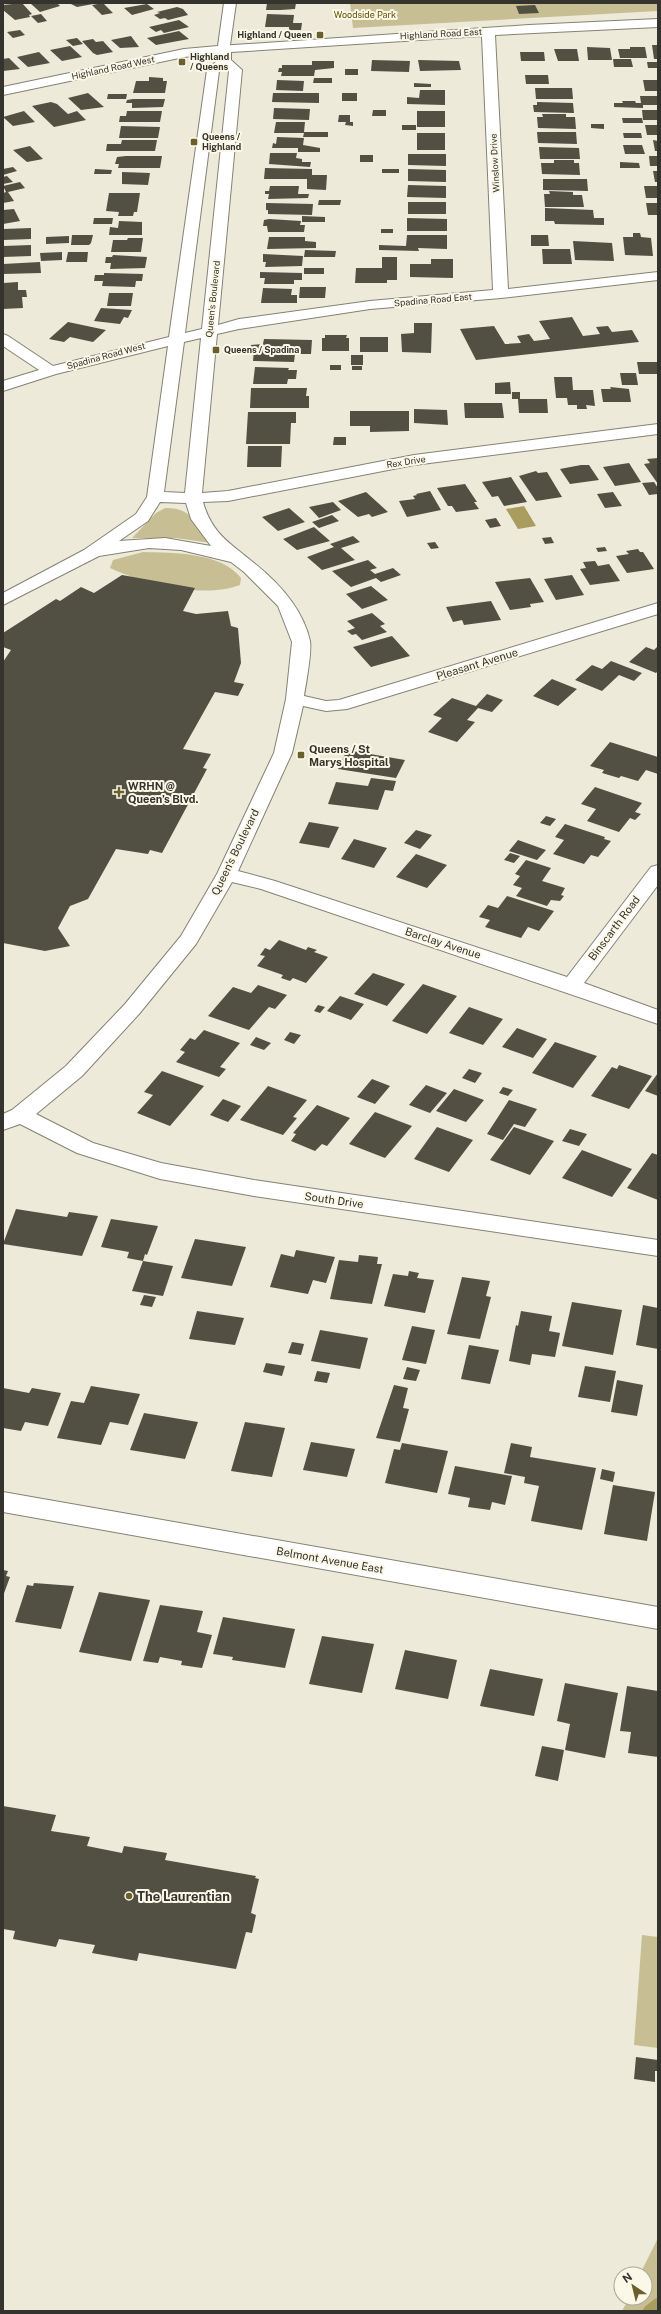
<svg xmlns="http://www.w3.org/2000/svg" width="661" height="2314" font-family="'Public Sans',sans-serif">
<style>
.green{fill:#c7bf93}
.water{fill:#a89c5f}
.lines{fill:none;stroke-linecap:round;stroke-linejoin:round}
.stream{stroke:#a89c5f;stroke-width:12}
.building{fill:#525042}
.minor-casing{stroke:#858274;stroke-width:2}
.major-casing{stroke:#858274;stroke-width:2}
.minor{fill:#fff;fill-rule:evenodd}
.major{fill:#fff;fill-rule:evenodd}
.poi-dot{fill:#6a602d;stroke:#fbf8e8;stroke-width:1.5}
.labels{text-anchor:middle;stroke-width:4;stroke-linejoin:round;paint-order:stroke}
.far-park-label{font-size:9px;fill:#605305;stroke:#fbf8e8}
.far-street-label{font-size:9px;fill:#34332d;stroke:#fbf8e8}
.far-poi-label{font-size:9px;font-weight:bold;fill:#34332d;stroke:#fbf8e8;text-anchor:start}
.street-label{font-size:11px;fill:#34332d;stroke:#fbf8e8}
.poi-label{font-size:11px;font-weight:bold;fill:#34332d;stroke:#fbf8e8;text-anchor:start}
.near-poi-label{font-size:13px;font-weight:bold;fill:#34332d;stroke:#fbf8e8;text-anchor:start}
</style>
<rect width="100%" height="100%" fill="#edeada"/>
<path class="green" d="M350,3h308v8l-305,17z
M165,508c25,-1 32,15 47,33l-1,2 -35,-5h-44l24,-25z
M143,552c31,1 78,0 98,26l-1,7c-37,14 -95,-1 -130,-17l3,-8z
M642,1935l16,2v111l-24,-3z
M658,2238v73h-36l7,-13h16v-24h-5z"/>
<path class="water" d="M524,506l12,20 -18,3 -12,-20z"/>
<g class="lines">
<path class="stream" d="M649,2311l9,-7"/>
</g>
<path class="building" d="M22,3l10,11 -3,1 1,2 -15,3 -12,-10v-5z
M30,3h27l3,3 -20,6z
M69,3h24v1l-16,3z
M103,3l10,10 -11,2 -10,-10z
M267,3h29l-1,6 -14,1h-15z
M147,4l7,5 -22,6 -8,-7z
M535,5l4,8 -20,1 -3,-8z
M177,7l6,2 5,6 -20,5 -3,-2 -5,1 -6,-4 6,-2 -3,-1z
M41,14l6,7 -9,2 -7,-7z
M267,14l27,1 -1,8h9l-1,7h-12v-3h-24z
M179,20l10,7 -25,6 -3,-3 -5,2 -7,-5z
M20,30l5,5 -12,3 -6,-6z
M179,31l10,8 -33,6 -9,-7z
M131,36l8,11 -19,1 -9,-8z
M77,38l6,6 -10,2 -7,-6z
M93,39l3,3 7,-1 10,11 -16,3 -4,-2 -11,-12z
M652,45h6v14h-4z
M70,46l12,11 -20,4 -12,-11z
M587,47l23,1 2,12h-24z
M630,47h15l2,11h-27l-2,-9h12z
M554,49h23l2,12h-21z
M39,52l11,11 -22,4 -11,-10z
M520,52h24l1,9h-24z
M9,58l11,11 -17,2v-12z
M613,59h18l2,8h-19z
M372,60l38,1 -1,11 -38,-1z
M418,60l41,1 2,9 -41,1z
M312,61h22v7l-19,2 -1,6h-33l1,-4h-4l1,-4h3v-3h30z
M647,62h11v6h-10z
M345,69h13v6h-13z
M525,75h23l1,9h-23z
M149,77l14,1v3h4l-2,12h-32l3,-12h13z
M314,78h18v5h-19z
M277,80l27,1 -1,10 -27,-1z
M643,80h15v11h-13z
M414,83l17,1v3h-17z
M535,88h37l1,11h-37z
M420,90h25v15l-38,-1v-7l12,1z
M88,93l16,14 -23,3 -13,-12z
M273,93h46v10l-47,-1z
M342,93h15v8h-15z
M108,94h19l-1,5h-19z
M640,96h18v9h-15v3l-29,-1v-4h9l-1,-2h13l1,2h5z
M133,99h32l-2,8 -31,1v-5h-6l1,-3z
M51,102l6,2 11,10 9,-3 9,9 -32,7 -22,-21z
M537,102l36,1 1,10 -40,-1 -1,-7h4z
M274,108l36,1 -1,11 -36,-1z
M373,110h13v6h-14z
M642,110h16v10h-15z
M24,111l11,11 -22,4 -10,-9z
M127,111h35l-2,11h-41l1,-6h6z
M417,111h28v16h-28z
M542,114h24v3h9l1,12 -38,-1 -1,-11h6z
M339,115h11v7h3v4l-8,-1 1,-3h-8z
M622,118h20l1,5h-20z
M276,122h29l-1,10h24v5h-25l1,-4h-30z
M591,124h13v5l-13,-1z
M402,125h14v5h-14z
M645,125h13v10h-11z
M121,126l39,1 -2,11h-39z
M537,132h39l1,12 -39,-1z
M417,133h28v17h-28z
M623,133h18l1,5h-18z
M277,137l27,1 -1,7 17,3v4h-22v-4h-26l1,-5 3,1z
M122,140h35l-2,11h-49l1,-7h14z
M653,140l5,1v10h-3z
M623,145h19l3,9h-20z
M30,146l13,13 -16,3 -14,-12z
M539,147l40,1 1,11h-40z
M270,153h27l-1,5 6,1v3h9l-1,5 -41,-3z
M408,154h38v12l-38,-1z
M360,155h13v7h-13z
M126,156h36l-2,12h-42l1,-4h-4l2,-7z
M649,156h9v10h-8z
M554,160h20v3h5l1,12 -38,-1 -1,-11h13z
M620,162l19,1 1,5h-20z
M13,167l4,4 -14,4v-6z
M265,168l47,1v6h15l-1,15 -19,-1v-10h-43z
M95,169l17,1 -1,4h-17z
M382,169h17v4h-17z
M408,169l38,1v12l-38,-1z
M653,171h5v11h-3z
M122,172l28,1 -2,12 -26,-1z
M7,176l6,6 -10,2v-7z
M543,179h44l1,12 -45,-1z
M20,182l5,6 -17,4 6,9 -11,2v-10l3,-1 -3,-6z
M408,185l38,1v12l-39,-1z
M270,186h29l-1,8h11l-1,4 -40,1 1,-5h-4v-3h4z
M644,186h14v12h-12z
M549,191l24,1v3h9l2,12h-39l-1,-13h6z
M109,193h31l-3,19h-3l-1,4h-15l1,-4 -13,-1z
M319,200h22l-1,5h-22z
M408,202h38v12h-38z
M266,203l47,1 -1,11 -44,-1v-4h-2z
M646,203h12v12h-10z
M545,208l48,2 1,8h10v7l-49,-1 -1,-3h-9z
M14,209l6,12 -17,3v-14z
M302,216l23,1v5h-23z
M94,218h19l-1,6h-19z
M407,218l40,1v12h-40z
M269,219l32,2 -1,4h5l-1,7h-36l-1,-6h-4l1,-6z
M119,221l23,1v13h-33l1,-8 8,1z
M31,228v11l-28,1v-11z
M381,229h12v4h-12z
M633,233h7l1,4 10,1 2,18 -28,-1 -2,-18h10z
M72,235h21l-2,8 -2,2h-18z
M407,235h40v14l-29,-1 1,3 -40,-1v-5l27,1z
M531,235h17l1,11h-18z
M69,236v7l-23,1v-7z
M269,237h36v4l11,1v6l-49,1z
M128,238h15l-2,14h-30l2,-12h14z
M573,241l39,2 2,18 -39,-1z
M31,245v11l-28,1v-11z
M542,249h28l2,15h-29z
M305,250l31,1 -1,6h-31z
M62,252v8l-21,1 -1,-8z
M68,252h20l-1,10h-21z
M263,254l40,2 -1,10 -37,1 1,-5h-3z
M113,255l34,2 -2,11 -35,1 1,-6h-6l1,-6h6z
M382,257h15v23h-10v3h-32l1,-15h26z
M431,259h22v19l-43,-1v-13h21z
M40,262l1,11 -38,1v-10z
M304,268h20v6h-20z
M260,272l42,1v7h-8v4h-30l1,-6h-5z
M104,273l39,1 -1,7h-6l-1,6 -33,-1 1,-5h-9l1,-6h9z
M18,282v8h8l1,7h-5l1,11 -20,1v-11h12h-12v-15z
M300,287h26l-1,11h-26z
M263,288l29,1 -1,6h6v8h-36z
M109,293h24l-2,13h-24z
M101,308l31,2 -4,8 -4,-1 -4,7 -26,-3z
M572,317l11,19 17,-2 -4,-7 12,-1 4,6 20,-2 7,12 -163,18 -16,-31 34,-3 11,18 16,-1 -4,-7 12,-2 5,7 16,-2 -11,-18z
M68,322l38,8 -13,12 -23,-5 -6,5 -15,-3z
M414,323h18l-1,30 -29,-1 -1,-18 13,-1z
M325,335h22l-1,3h3v13h-27v-13h3z
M360,337h28v15h-28z
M264,339l48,1 -1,14h-16l-1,8 -41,-1 1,-11h-4l1,-5 12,-1z
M351,355h12v10h-12z
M637,362h21v12h-19z
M330,365h11v5h-11z
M352,366h10v4h-10z
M255,367l34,1 -1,2h9l-1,9h-8l-1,5h-34z
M620,373h16l2,12h-16z
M554,377h18l1,13h20l2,16 -9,-1 1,4h-10v-4h-9l-1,-7h-11z
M510,382l1,12h-16v-11z
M610,387l19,2 2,13h-28l-2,-13h10z
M251,388h56l-1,8h3v12h-59z
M512,392h8v7h27l1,14h-29l-1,-14h-6z
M464,403h38l2,15h-39z
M414,409l33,1 1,15 -34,-2z
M350,411h59v20l-39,1v-6h-20z
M248,412h48v11h-5l-1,21h-44z
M334,437h12v8h-13z
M248,446h34l-1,21h-34z
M658,458v26l-14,-20 6,-1 -3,-4z
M629,463l12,19 -26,4 -12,-19z
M581,465h8l10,15 -29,4 -10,-15z
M536,471l2,2 9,-1 15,25 -26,4 -17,-25z
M511,477l16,25 -23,4 -6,-10 -6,1 -10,-15z
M654,482l4,6v6l-9,1 -7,-12z
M465,484l12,18h-3l5,7 -23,3 -4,-6h-4l-11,-18z
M430,491l11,19 -34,7 -8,-16 16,-2 -2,-3 4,-1 -1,-1z
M366,492l22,20 -16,5 -3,-3 -11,3 -20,-16z
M613,492l9,14 -17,2 -8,-14z
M333,502l8,8 -22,8 -10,-11z
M289,508l16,14 -27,9 -16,-14z
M332,515l7,6 -20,7 -7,-6z
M496,518l5,8 -11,2 -5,-8z
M314,527l16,14 -33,9 -14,-11z
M353,536l7,6 -19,6 14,12 -33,10 -15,-13 27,-10 -4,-3z
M551,537l3,6 -9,1 -3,-6z
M435,542l4,6 -8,1 -4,-6z
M605,547l2,4 -9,1 -2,-4z
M638,549l2,3h3l11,17 -27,4 -11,-17 13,-2 -3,-3z
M368,560l9,8 -7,2 5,4 18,-6 8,7 -20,7 -5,-4 -25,9 -19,-16z
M595,561l3,5 11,-2 11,17 -30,4 -10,-16 6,-1 -3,-6z
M122,575l73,13 -12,23 13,3 32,-3 3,15 7,2 3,35 -7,19 10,2 -6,12 -23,-4 -32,57 28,5 -8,14 4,1 -45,84 -12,-3 -2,4 -32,-5 -28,50 -18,7 -12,22 12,18 -25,5 -42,-8v-281l8,-12 -8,-3v-14l53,-34 4,2 21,-14 13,6z
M572,575l12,20 -28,5 -12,-21z
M530,578l14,24 -14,2 1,3 -21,3 -15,-28z
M371,586l17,14 -26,9 -16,-15z
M491,601l10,19 -37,5 -2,-5 -9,2 -7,-15z
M372,613l13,11 -5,2 7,6 -25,8 -6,-6 -4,1 -5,-4 8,-3 -8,-7z
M392,636l18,20 -39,11 -18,-20z
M658,646v25l-2,2 -27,-11 17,-15 8,3z
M611,661l31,12 -8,8 -15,-6 -17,16 -27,-11 17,-15 10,4z
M552,679l25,10 -19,17 -25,-10z
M487,694l16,6 -11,12 -14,-4 -11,12 8,2 -18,20 -29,-10 14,-14 -9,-3 19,-17 24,8z
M610,742l48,15v17l-12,-4 -8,11 -17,-5 -2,2 -17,-5 2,-3 -14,-4z
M347,750l58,10 -9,18 -58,-9z
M371,778l25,3 -3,10 -8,-1 -7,20 -50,-6 8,-22 32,4z
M595,787l47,16 -7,9 6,2 -6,6 -5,-2 -11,14 -32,-11 9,-12 -15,-5z
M546,816l10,3 -6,7 -10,-3z
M309,822l30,5 -10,21 -30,-5z
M565,824l40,13 -1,2 7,2 -13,16 -7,-2 -7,9 -31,-10 11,-14 -9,-3z
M416,830l16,5 -12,14 -16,-6z
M354,839l33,9 -13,20 -33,-9z
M518,840l28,10 -9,10 -28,-9z
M510,853l10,3 -6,7 -10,-3z
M416,854l31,11 -20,23 -31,-11z
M526,860l25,8 -9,13 23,7 -4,7 3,1 -4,5 -9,-1 -4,6 -31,-10 6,-8 -9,-3 7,-9 -5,-2z
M507,896l47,15 -15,20 -11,-4 -7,11 -36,-11 5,-7 -11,-3 9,-12 10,3z
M279,940l27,10 2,-3 9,3 -3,2 14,5 -22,26 -13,-5 -3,3 -9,-3 2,-3 -26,-9 8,-10 -5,-1 5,-7 5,2z
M373,973l32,11 -18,22 -33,-12z
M423,984l34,12 -30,38 -35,-13z
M258,985l29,10 -12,14 -6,-2 -20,23 -41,-14 25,-29 18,6z
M340,996l24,8 -13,16 -24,-9z
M318,1005l7,2 -5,6 -6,-2z
M469,1007l34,12 -20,26 -34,-12z
M517,1028l30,11 -14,19 -31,-11z
M204,1030l36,13 -20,24 6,2 -7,8 -43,-15 9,-10 -5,-2 10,-12 5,2z
M290,1032l11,3 -7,9 -10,-4z
M256,1037l15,6 -7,7 -14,-5z
M555,1042l42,14 -24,32 -41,-15z
M619,1065l33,11 -23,33 -38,-13 21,-29 5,2z
M469,1069l13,4 -7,10 -13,-5z
M162,1071l42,15 -34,40 -33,-13 16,-18 -9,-3z
M658,1073v23l-13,-5z
M372,1079l18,7 -15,18 -18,-7z
M426,1085l21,8 -17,20 -21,-8z
M268,1086l39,14 -14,17 4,1 -14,17 -43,-15z
M503,1087l10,3 -5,6 -9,-3z
M454,1089l30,11 -18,22 -30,-11z
M223,1099l18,7 -13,16 -18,-7z
M509,1100l28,9 -12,18 -11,-3 -11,16 -16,-6z
M317,1105l33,13 -23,28 -5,-2 -7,7 -24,-10 5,-7 -3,-1z
M375,1112l37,14 -27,32 -36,-14z
M437,1127l36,13 -24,32 -35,-13z
M514,1127l40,14 -24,34 -40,-15z
M570,1129l17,5 -8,12 -17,-5z
M582,1150l50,19 -20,28 -50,-19z
M652,1153l6,2v45l-31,-12z
M16,1209l51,8 2,-5 29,4 -16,40 -79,-12z
M111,1219l47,7 -11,29 -2,-1 -2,7 -16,-3 2,-6 -28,-5z
M195,1239l51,8 -14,39 -51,-8z
M296,1250l39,7 -9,26 -13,-3 -5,14 -38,-7 11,-33 13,3z
M359,1255l19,2 -1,7h5l-10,40 -42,-5 9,-39 19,2z
M143,1261l30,5 -10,30 -31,-5z
M409,1271l10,2 -2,5 17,2 -9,33 -41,-7 9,-32 15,2z
M462,1277l28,4 -4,15 5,1 -11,42 -33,-5z
M144,1295l12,2 -4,10 -12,-2z
M572,1302l50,8 -9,45 -51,-9z
M643,1305l15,3v41l-22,-4z
M197,1311l47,7 -9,27 -46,-6z
M521,1311l31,5 -3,15 11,2 -5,24 -23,-3 -2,11 -21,-4 7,-36 2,1z
M412,1326l23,4 -9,34 -24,-4z
M320,1330l48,8 -8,31 -49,-8z
M292,1342l12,2 -3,11 -13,-2z
M469,1345l30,5 -9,34 -29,-5z
M266,1363l19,3 -3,10 -19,-4z
M585,1366l31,5 -6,31 -32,-5z
M407,1367l13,3 -4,11 -13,-2z
M317,1371l13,2 -3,10 -13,-2z
M617,1380l26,5 -6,31 -26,-4z
M394,1385l14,3 -5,20 6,1 -9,33 -24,-4z
M91,1386l49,8 -12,31 -18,-3 -9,23 -44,-7 14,-37 13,2z
M3,1388l26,5 3,-5 29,5 -13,33 -23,-4 -4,9 -18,-3z
M144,1413l54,9 -13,37 -55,-9z
M245,1422l40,6 -13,49 -41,-6z
M311,1442l44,7 -8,28 -44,-7z
M402,1443l46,8 -11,42 -52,-10 9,-34 6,1z
M511,1443l21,4 -2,10 66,11 -14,62 -51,-9 8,-35 -15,-3 1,-6 -21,-4z
M455,1466l57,10 -7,29 -13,-3 -2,8 -22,-3 2,-9 -22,-4z
M602,1469l13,3 -2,10 -13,-3z
M613,1485l42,7 -8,49 -43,-7z
M3,1570l5,1 -2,5 4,1 -7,19z
M34,1583l40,3 -13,43 -46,-7 12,-37 6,1z
M99,1592l51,8 -19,61 -52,-9z
M160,1605l43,6 -6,21 15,3 -10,33 -21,-3 1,-4 -22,-4 -2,6 -15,-2z
M223,1617l72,12 -10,39 -53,-8 1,-3 -20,-3z
M322,1636l52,8 -12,49 -53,-9z
M405,1650l52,10 -9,39 -53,-10z
M490,1669l53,10 -9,37 -54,-10z
M565,1683l53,10 -13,65 -40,-8 5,-26 -13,-3z
M627,1686l31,5v66l-30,-4 3,-21 -11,-1z
M542,1746l22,4 -6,31 -23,-5z
M3,1806l53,9 -5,16 39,6 -3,9 35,7 2,-7 43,7 -2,7 91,16 -1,2 4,1 -8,34 5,2 -4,18 -6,-1 -10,37 -97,-16 -2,8 -45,-8 3,-8 -36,-6 -3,8 -43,-8 2,-8 -12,-2z
M636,2057l22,3v11h-3v11l-21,-3z"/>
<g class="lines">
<g class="minor-casing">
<path id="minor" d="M658,19v8l-163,8 13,254 150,-17v8l-157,18 -131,11 -131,20 -22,5 -15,159 26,-2 186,-36 244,-31v10l-244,31 -186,36 -25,1c9,32 27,41 51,61 25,20 49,46 56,78 2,11 -4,42 -6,55l22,5 13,-1 319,-97v11l-311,95 -21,2 -23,-5 -11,47 -54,118 37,10 292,96 84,-110 7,-2v20l-74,98 74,27v14l-397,-135 -29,-7 -36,62 -57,70 -57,62 -46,38 57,29 68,20 93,17 404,60v16l-404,-60 -94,-17 -83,-26 -57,-29 -17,6v-16l9,-4 54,-44 59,-62 56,-68 36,-62 57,-121 12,-54 6,-57 -14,-36 -34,-34 -13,-10 -50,-12 -32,-2 -50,8 -96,49v-12l81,-43 52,-36 11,-17 21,-151 -112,28 -53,17v-10l36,-11 -36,-24v-12l5,2 45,30 116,-29 38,-267 11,-10v-11l1,-3 310,-21zM482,36l11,254 -123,11 -131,18 -21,6 24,-255 -11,-10v-8zM225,67l4,4 -27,258 -17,4 34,-262zM201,338l-16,155 -21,-1 20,-150zM160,502l26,1 5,16 20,27 -46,-8 -46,3 29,-20z
M3,1492l655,115v22l-655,-117z"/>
</g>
<g class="major-casing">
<path id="major" d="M224,3h12l-7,49 -45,5 -181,38v-8l181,-38 34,-3z"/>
</g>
<use href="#minor" class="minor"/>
<use href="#major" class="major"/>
</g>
<g class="poi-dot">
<rect x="316" y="31" width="8" height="8" rx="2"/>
<rect x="178" y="58" width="8" height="8" rx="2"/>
<rect x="190" y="138" width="8" height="8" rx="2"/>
<rect x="212" y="346" width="8" height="8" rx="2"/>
<rect x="297" y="751" width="8" height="8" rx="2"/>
<path d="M117 786h4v4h4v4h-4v4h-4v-4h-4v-4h4z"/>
<circle cx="129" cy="1896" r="4"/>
</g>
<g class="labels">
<g class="far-park-label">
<text x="365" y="18">Woodside Park</text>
</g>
<g class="far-street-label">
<text transform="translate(441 34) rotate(-3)" y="3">Highland Road East</text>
<text transform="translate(113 68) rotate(-12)" y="3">Highland Road West</text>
<text transform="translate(495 163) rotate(-93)" y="3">Winslow Drive</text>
<text transform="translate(213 299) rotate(-84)" y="3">Queen's Boulevard</text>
<text transform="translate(433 300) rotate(-5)" y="3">Spadina Road East</text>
<text transform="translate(106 356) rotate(-15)" y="3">Spadina Road West</text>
<text transform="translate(406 462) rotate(-9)" y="3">Rex Drive</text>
</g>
<g class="far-poi-label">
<text x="312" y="38" text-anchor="end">Highland / Queen</text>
<text x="190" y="60">Highland<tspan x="190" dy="10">/ Queens</tspan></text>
<text x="202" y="140">Queens /<tspan x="202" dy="10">Highland</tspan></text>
<text x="224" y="353">Queens / Spadina</text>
</g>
<g class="street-label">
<text transform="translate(477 664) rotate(-17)" y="4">Pleasant Avenue</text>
<text transform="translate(235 852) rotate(-64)" y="4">Queen's Boulevard</text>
<text transform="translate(614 928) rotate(-53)" y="4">Binscarth Road</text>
<text transform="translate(443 943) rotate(18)" y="4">Barclay Avenue</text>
<text transform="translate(334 1200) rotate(8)" y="4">South Drive</text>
<text transform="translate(330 1560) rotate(10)" y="4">Belmont Avenue East</text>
</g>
<g class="poi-label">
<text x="309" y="753">Queens / St<tspan x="309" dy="13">Marys Hospital</tspan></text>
<text x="128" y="790">WRHN @<tspan x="128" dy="13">Queen’s Blvd.</tspan></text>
</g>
<g class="near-poi-label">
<text x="137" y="1901">The Laurentian</text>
</g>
</g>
<rect width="661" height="2314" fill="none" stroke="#34332d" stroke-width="8"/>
<g transform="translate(633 2286) rotate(325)"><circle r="19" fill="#fbf8e8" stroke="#aba99d"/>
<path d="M0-3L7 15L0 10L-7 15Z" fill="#6a602d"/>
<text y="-6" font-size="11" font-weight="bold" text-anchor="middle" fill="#34332d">N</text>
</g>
</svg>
